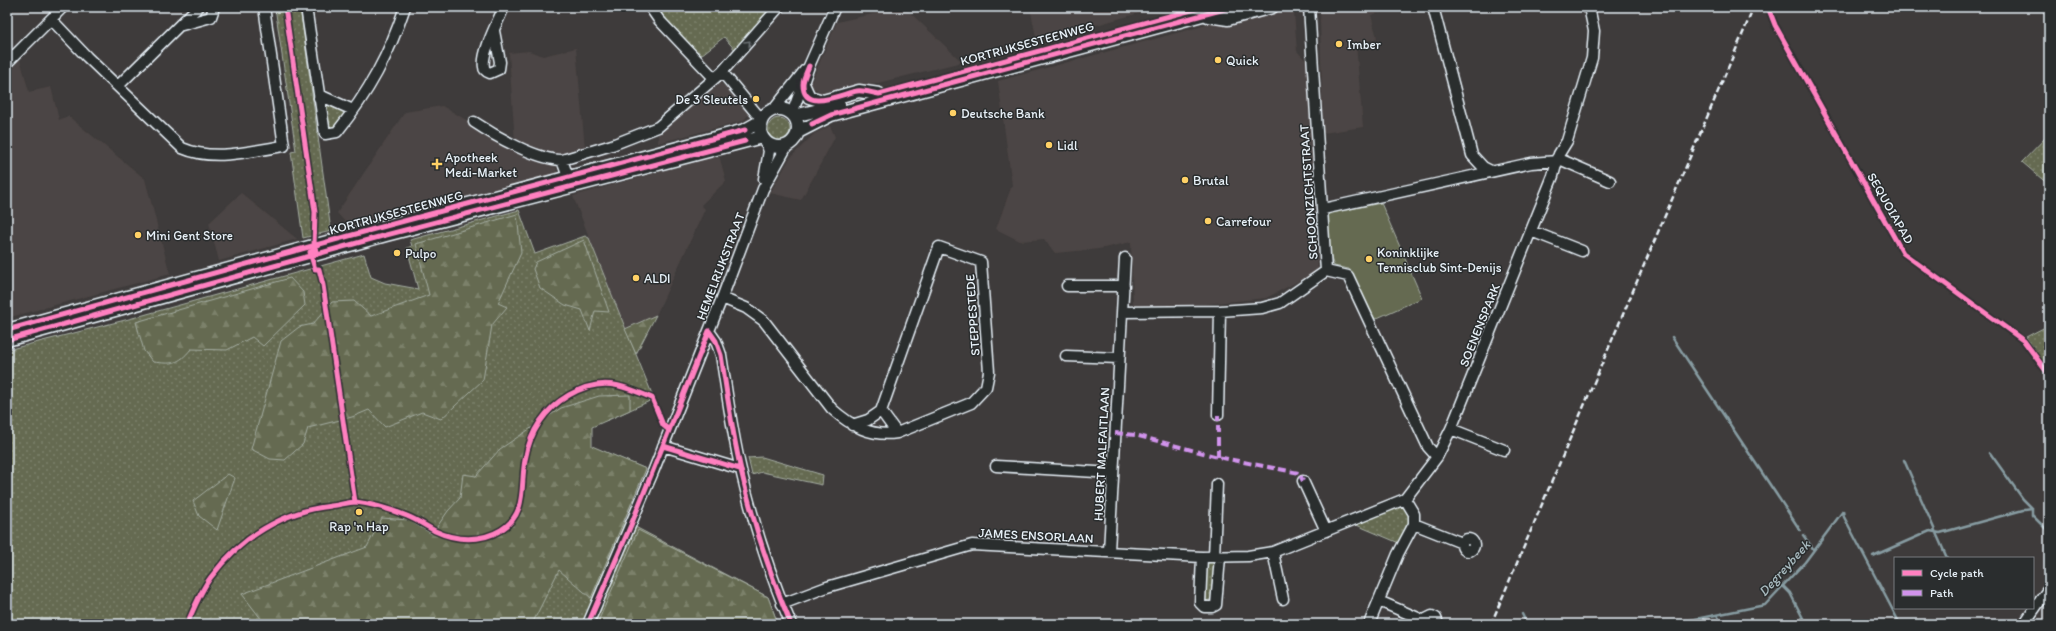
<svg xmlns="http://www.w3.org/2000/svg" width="2056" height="631" font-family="Itim,sans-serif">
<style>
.built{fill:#4c4544}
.grass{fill:url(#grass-dots);stroke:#a6aea4}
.forest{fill:url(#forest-firs);stroke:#a6aea4}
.pitch{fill:#656b51;stroke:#a6aea4}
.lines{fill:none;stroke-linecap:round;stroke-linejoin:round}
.stream{stroke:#879ca2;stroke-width:2.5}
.minor-casing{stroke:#e8f1f8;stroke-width:13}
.major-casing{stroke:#e8f1f8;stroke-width:15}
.minor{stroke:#2a2d2e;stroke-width:10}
.major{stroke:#2a2d2e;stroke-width:12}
.rail{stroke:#e8f1f8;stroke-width:2.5;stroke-dasharray:6 3;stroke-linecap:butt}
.quiet{stroke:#d193ec;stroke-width:4;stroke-dasharray:8 4;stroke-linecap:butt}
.cycleway-casing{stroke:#2a2d2e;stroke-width:8}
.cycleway{stroke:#ff80c0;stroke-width:5}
.oneway{stroke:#6c7275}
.poi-dot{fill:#ffd166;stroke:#2a2d2e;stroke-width:1.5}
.labels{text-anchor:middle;stroke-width:3;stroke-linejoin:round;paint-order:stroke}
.street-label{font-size:13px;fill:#e8f1f8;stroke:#2a2d2e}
.poi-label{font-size:13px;fill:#e8f1f8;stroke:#2a2d2e;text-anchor:start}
.water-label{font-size:14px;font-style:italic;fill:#a7b9be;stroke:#2a2d2e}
</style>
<defs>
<pattern id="grass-dots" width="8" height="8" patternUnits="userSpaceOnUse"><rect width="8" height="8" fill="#656b51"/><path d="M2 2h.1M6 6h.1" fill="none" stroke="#7b816b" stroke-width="1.8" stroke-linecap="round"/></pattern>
<pattern id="forest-firs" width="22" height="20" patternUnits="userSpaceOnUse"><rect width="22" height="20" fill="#656b51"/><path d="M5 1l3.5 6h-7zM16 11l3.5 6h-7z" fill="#7b816b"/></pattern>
</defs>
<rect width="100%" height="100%" fill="#3e3b3b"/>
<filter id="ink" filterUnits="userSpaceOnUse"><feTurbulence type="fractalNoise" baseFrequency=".025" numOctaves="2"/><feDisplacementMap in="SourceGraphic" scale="8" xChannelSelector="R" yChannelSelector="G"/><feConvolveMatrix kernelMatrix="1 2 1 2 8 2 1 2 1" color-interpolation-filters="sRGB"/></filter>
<g filter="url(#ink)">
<path class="built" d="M904,7l58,55 -116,29 -24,3 -12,-9 27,-63z
M1030,7h130l-123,35z
M1321,7h78l-28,8 6,23 -21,6 7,83 -40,6 -3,-113z
M1290,8l4,4 3,39 10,11 11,209 -52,27 -61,6 -72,2 -2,-64 -32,7 -44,4 -11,-14 -24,2 -24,-12 16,-44 -14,-104 212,-57 12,1z
M576,48l9,101 -26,8 -44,-13 -6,-91 20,-2 14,5z
M20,59l9,33 22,-5 8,33 9,-4 77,63 25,95 -163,44v-244z
M717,81l13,8 20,24 -7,8 -85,22v-10z
M442,106l33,19 81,38 1,10 -178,48 -32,3 -10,-11 68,-101z
M830,126l5,11 -34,63 -31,-7 20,-35 24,-24z
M719,155l7,26 -25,24 4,4 -49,106 -31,14 -52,-133z
M241,193l56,46 -78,22 -10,-38z"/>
<path class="grass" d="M275,7h25l31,224 -28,7 -12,-86 5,-1z
M654,7h122l-40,44 -12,-14 -23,18 -3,-4 -3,3z
M324,103l22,8v3l-12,15 -6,-1z
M768 129a11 11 0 1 1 22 0a11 11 0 1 1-22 0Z
M2049,134v51l-27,-23z
M519,210l16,44 50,-18 4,2 65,161 -46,21 -49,13 87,36 -22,52 144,76 10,27h-771v-274l122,-31 235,-65 7,23 14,6 33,6 -11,-41 5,-2 -2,-6z
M2049,325v46l-23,-34z
M762,457l61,18 -1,10 -60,-13 -10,3 -4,-17z
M1401,506c19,6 4,26 -2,37l-45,-19z
M1214,560v39l-9,2 -1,-40z"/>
<path class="forest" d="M517,214l4,39 -23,50 9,4 -15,18 -9,55 -42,39 -19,-7 -37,15 -16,-17 -17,7 -44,11 -5,16 -18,16 -15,-1 -19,-10 30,-108 18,-14 14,-3 19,-22 22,-1 17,15 58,-21 -13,-51z
M584,240l25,72 -14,-1 -5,20 -8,-21 -17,-5 -25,-17 -7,-19 3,-7z
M290,278l13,14 2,13 -42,41 -11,-9 -25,13 -36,-1c-13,16 -19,15 -38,13l-9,-11 -8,-29z
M656,315l-20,39 -11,-25z
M630,395v15l-38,17v19l54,23 -55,129 -32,-28 -27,54h-267l-23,-30 125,-47 15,-29 26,2 24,14 16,-23 12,-13 3,-24 13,2 24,-27 61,-41 38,-12z
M228,474l7,4 -18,52 -18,-14 -6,-15z
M638,530l130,67 10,27h-181z"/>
<path class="pitch" d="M1381,203l41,95 -47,21 -26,-50 -15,-3 -6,-15 -2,-37z"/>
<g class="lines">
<path class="stream" d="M1672,337l128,193
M1990,453l33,46 9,9
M1904,460l43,98
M2025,509l7,-1v7l17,17
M1803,535l11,15
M1873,556l57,-25 10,2 83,-23
M1783,586l7,7 16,31
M1522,614l5,10
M1717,615l5,9
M1671,624l94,-19 40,-43 38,-51 1,6 56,107"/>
<g class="minor-casing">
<path id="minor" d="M306,7l19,127 12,-2c32,-40 52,-77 68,-125
M650,7l9,13 55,58
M1309,7l17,264 22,5 80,171 9,10
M1433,7l39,148 11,12 8,4
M51,19l36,38 95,91c32,14 68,3 102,-2l-20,-139
M182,25l29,-8 2,-6 -1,-4
M494,31l6,31 -1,7 -9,4c-3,-1 -6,-3 -6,-6 -3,-14 14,-46 20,-60
M7,63l56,-56
M722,72l34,41 7,5
M118,86l80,-79
M319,98l5,-1 29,13
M774,109l31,-39
M792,114l17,-48 26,-59
M474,122c21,14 63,38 88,38l50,-15 46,-18 64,-55 57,-65
M1557,158l53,23
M562,160l6,17
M764,179l5,-28 -3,-8
M1323,209l208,-46 26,-2
M1531,231l51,20
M1067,286h57
M722,298l24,10 18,13 68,88c19,17 39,28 65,24l-16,-22
M1122,312l98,-1 42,-3 18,-5 46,-32
M709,331l7,10 5,14c6,38 11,77 20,115 12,52 29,105 50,154
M1066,356l53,2
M1218,415l2,-104
M852,425l16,-5 13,-9 58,-164 42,15 8,110 -3,15 -15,16 -74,30
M1451,429l53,21
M663,446l77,23
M996,466l117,7
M1303,481l23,50
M1414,524l48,19
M1462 545a6 6 0 1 1 12 0a6 6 0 1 1-12 0Z
M1109,551l16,-293
M1273,552l10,47
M1202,557l-2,46 4,4h8l4,-2 4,-48
M1214,557l3,-73
M1379,601l46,20
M782,604l45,-17 145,-42 230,12 46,-1 25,-4 132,-53 32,-42 14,-28 102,-253 6,-22 8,-13 25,-83 2,-27 -5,-24
M588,624l65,-152 69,-174 41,-109 24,-43
M1369,624l29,-70 16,-30v-10l-9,-15
M1425,624l1,-5 6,-3 4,2 2,6
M2024,624l25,-36"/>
</g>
<g class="major-casing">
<path id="major" d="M1208,16l20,3 44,-12
M803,84l6,13 14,4 36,-10 20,3
M760 128a19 19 0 1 1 38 0a19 19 0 1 1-38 0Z
M794,116l45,-11
M798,132l33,-17 401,-108
M7,330l371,-102 367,-98 16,-9
M7,340l379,-105 376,-98"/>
</g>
<use href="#minor" class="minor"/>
<use href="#major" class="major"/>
<path class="rail" d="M1491,624l263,-617"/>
<path class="quiet" d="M1115,433l20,2 83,22 81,16 4,8
M1218,457v-42"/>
<g class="cycleway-casing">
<path id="cycleway" d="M285,7l30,205 -1,34 2,4 -6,2 5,17h4l4,16 32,217
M1768,7l7,18 128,228 121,88 25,34
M809,66c-2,5 -6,13 -6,18 0,30 40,9 54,7 7,-1 15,2 22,3l324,-87
M812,124l19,-9 401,-108
M7,330l371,-102 367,-98
M709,331l7,10 5,14c6,38 11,77 20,115 12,52 29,105 50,154
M7,340l379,-105 359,-94
M663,446l77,23
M187,624c7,-16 14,-34 24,-47 29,-39 72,-66 120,-71 8,-1 18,-4 25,-4 17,2 36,8 51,14 10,4 19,10 28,15 21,10 46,11 66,-1 27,-17 19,-44 24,-70 5,-28 20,-51 44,-65 32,-18 51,-11 83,3l11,27 6,5
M588,624l43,-99 78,-194"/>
</g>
<use href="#cycleway" class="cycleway"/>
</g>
<defs><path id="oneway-chevron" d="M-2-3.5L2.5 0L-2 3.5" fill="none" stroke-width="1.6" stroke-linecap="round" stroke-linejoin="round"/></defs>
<use class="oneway" href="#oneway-chevron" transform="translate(748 43) rotate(-47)"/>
</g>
<g class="poi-dot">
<circle cx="1339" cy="44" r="4"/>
<circle cx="1218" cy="60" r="4"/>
<circle cx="756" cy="99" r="4"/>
<circle cx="953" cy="113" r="4"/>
<circle cx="1049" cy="145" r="4"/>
<path d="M435 158h4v4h4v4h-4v4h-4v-4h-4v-4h4z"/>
<circle cx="1185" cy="180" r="4"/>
<circle cx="1208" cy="221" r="4"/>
<circle cx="138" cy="235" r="4"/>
<circle cx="397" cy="253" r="4"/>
<circle cx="1369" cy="259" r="4"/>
<circle cx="636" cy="278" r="4"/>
<circle cx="359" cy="512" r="4"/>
</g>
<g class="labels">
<g class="street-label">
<text transform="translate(1027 43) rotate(-15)" y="5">KORTRIJKSESTEENWEG</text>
<text transform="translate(1308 192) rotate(-94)" y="5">SCHOONZICHTSTRAAT</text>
<text transform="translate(1891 208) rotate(60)" y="5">SEQUOIAPAD</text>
<text transform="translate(396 212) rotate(-15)" y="5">KORTRIJKSESTEENWEG</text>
<text transform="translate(720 266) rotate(-69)" y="5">HEMELRIJKSTRAAT</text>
<text transform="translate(972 315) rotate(-94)" y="5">STEPPESTEDE</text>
<text transform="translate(1479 325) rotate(-68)" y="5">SOENENSPARK</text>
<text transform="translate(1101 454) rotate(-87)" y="5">HUBERT MALFAITLAAN</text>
<text transform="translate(1036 535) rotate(3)" y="5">JAMES ENSORLAAN</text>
</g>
<g class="poi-label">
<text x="1347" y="49">Imber</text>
<text x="1226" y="65">Quick</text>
<text x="748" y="104" text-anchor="end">De 3 Sleutels</text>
<text x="961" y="118">Deutsche Bank</text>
<text x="1057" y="150">Lidl</text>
<text x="445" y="162">Apotheek<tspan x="445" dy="15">Medi-Market</tspan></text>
<text x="1193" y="185">Brutal</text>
<text x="1216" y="226">Carrefour</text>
<text x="146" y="240">Mini Gent Store</text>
<text x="1377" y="257">Koninklijke<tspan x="1377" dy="15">Tennisclub Sint-Denijs</tspan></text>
<text x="405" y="258">Pulpo</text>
<text x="644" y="283">ALDI</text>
<text x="359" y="531" text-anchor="middle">Rap 'n Hap</text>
</g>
<g class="water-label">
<text transform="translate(1784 568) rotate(-48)" y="5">Degreybeek</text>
</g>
</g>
<rect width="2056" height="631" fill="none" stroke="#2a2d2e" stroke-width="24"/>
<rect x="12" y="12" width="2032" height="607" fill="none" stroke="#e8f1f8" stroke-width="1.5" filter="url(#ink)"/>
<rect x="1894" y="557" width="140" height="52" fill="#2a2d2e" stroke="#767b7f"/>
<rect x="1902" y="570" width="20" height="6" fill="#ff80c0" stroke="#767b7f"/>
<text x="1930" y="577" font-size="12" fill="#e8f1f8">Cycle path</text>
<rect x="1902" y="590" width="20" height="6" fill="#d193ec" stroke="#767b7f"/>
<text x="1930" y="597" font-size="12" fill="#e8f1f8">Path</text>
</svg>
